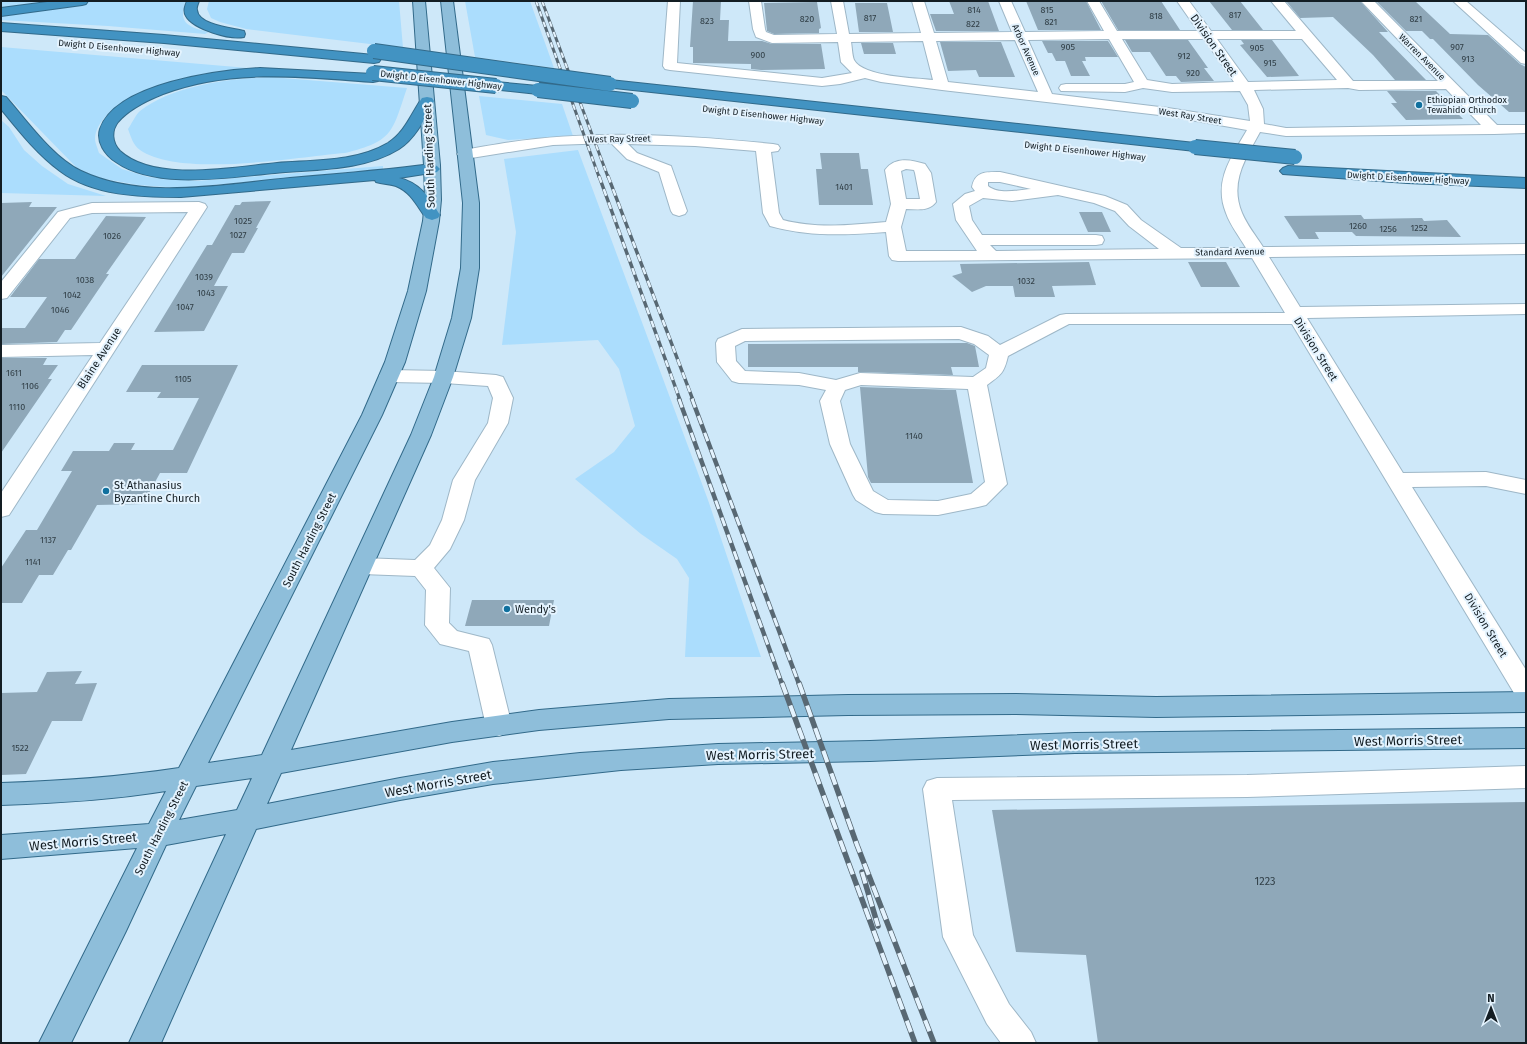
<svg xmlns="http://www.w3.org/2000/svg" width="1527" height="1044" font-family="'Fira Sans',sans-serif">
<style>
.green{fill:#abddfd}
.building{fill:#8fa8b9}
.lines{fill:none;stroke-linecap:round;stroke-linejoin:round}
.minor-casing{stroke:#9eb7c7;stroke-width:2}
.major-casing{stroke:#326a8a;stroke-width:2}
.highway-casing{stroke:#326a8a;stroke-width:2}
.minor{fill:#fff;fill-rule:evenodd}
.major{fill:#8ebeda;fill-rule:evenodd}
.highway{fill:#4293c2;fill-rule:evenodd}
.rail-far3-casing{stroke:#586873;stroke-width:3}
.rail-far2-casing{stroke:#586873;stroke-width:3.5}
.rail-far1-casing{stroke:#586873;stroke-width:4.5}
.rail-casing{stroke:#586873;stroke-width:5.5}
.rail-far3{stroke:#e4f3fe;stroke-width:2;stroke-dasharray:5.5;stroke-linecap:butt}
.rail-far2{stroke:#e4f3fe;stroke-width:2.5;stroke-dasharray:7;stroke-linecap:butt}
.rail-far1{stroke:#e4f3fe;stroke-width:3;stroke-dasharray:9;stroke-linecap:butt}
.rail{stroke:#e4f3fe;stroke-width:4;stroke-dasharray:12;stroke-linecap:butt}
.highway-bridge-casing{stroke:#326a8a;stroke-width:16;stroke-linecap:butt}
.highway-bridge{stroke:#4293c2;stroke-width:14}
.poi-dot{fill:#10709e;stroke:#e4f3fe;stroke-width:1.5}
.labels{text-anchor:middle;stroke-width:4;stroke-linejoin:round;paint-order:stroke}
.number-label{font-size:9px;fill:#324048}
.far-street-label{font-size:9px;fill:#131d23;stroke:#e4f3fe}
.far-poi-label{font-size:9px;fill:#131d23;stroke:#e4f3fe;text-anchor:start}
.street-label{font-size:11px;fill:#131d23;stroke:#e4f3fe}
.poi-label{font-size:11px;fill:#131d23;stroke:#e4f3fe;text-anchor:start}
.near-number-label{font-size:11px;fill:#324048}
.near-street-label{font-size:13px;fill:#131d23;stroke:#e4f3fe}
</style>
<rect width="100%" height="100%" fill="#cee8f9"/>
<path class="green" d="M1,1h60l-60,7z
M94,1h92c-9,23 3,26 23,31l-4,2 -97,-8 -107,-6v-5l56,-7z
M209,1h190l4,47 -157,-19 -26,-7 -9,-4 -4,-9z
M465,1h65l24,67 -79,-11z
M1,47l247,21c-18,2 -37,4 -55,8 -28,5 -96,28 -98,63 0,4 3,10 4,14l23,16 26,8 49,4 161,-13 25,-2v3l-203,19 -42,-3 -28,-5 -19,-4 -15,-9 -75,-77z
M270,77l137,11c-15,44 -13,53 -62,65 -48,4 -165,25 -205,-3 -7,-5 -9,-13 -12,-21 3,-4 8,-15 12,-18 34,-26 88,-32 130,-34z
M479,96l83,8 11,32 -65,4 -22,-5z
M1,120l8,7 15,23 18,16 26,18 38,12 -105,-3z
M578,150l130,350 53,157h-76l4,-79 -12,-19 -36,-25 -66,-55 39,-27 21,-26 -16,-57 -21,-29 -96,5 14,-113 -12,-73z"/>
<path class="building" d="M693,1h28l-1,19h9l-1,21h34l10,3h49l4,25 -64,1 -10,-1v-5l-58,-1v-16h-3z
M949,1h39l11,30h-63l-6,-17h24z
M1026,1h60l15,29h-63z
M1101,1h60l19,29h-62z
M1209,1h31l23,29h-31z
M1286,1h74l28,31h-9l47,48h-31l-22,-25 -40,-38 -33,1z
M1376,1h39l35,33 38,1 32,29 6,3v45h-17l-31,-27 -45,-46h-3l-8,-8h-16z
M817,2l4,26 -2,1v4l-45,1 -7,-3 -3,-28z
M855,3h32l6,29h-34z
M1125,40h63l20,28h-4l10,13 -33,1 -5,-6h-10l-16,-24h-18z
M1241,40h31l27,36 -32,1 -27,-32 4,-1z
M1042,41h66l10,16h-33l1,4h-4l8,15h-19l-6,-15h-9l-4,-8h-4z
M940,42h61l14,35h-36l-3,-7 -28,1z
M861,43h32l3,11h-32z
M1387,91h49l27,28 -57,1 -15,-17h6z
M820,153h39l2,16h7l5,36h-54l-3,-36h6z
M271,201l-15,27h2l-14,25h-12l-18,33h14l-24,45 -50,1 53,-87h5l23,-40h5l2,-3z
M32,202l-3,5h28l-56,70v-74z
M1079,212h23l9,20h-23z
M1361,215l3,4 58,-1 2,3 23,-1 14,17 -105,-1 -4,-4h-37l4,7h-20l-15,-23z
M106,216l40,1 -40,57h3l-38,56h-6l-8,12 -56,2v-16h24l22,-31h-37l29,-38h36z
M1089,262l7,23 -44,1 3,11h-40l-2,-11h-27l-14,6 -20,-16 10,-3 -2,-9z
M1188,262h38l14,25h-39z
M967,343l8,3 4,21h-28l2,8 -95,-3v-5h-110v-23z
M1,358h46l-4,7h15l-10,14h4l-51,74z
M142,365h96l-51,108h-27l-17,31 -46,1 -26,45h-3l-15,25h-14l-17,28h-21v-35l25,-38h11l35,-59h-11l12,-20h36l5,-8h21l-4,7h42l26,-52h-42l4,-6h-35z
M860,387l96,3 17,93h-102l-3,-6z
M472,600h82l-5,26h-84z
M82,671l-7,13 22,-1 -15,38h-30l-26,53 -25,1v-82l36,-1 10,-20z
M1526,802v241h-428l-12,-88 -70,-3 -24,-142z"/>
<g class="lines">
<g class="minor-casing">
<path id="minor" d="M668,1h12l-3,62 145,15 30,-5 -11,-11 -3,-20 -66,1 -16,-6 -3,-8 -4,-28h12l4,28 1,3 8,3 63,-1 -6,-33h12l6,33 72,-1 -9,-32h12l10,32 78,-1 -13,-31h12l14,31 79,-1 -17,-30h12l18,30h81l-21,-30h12l22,30h85l-25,-30h13l69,80h85l-77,-80h13l123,124h29v8l-32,1 -208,2 -26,-4c-14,26 -31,50 -18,81 5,12 14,23 21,34l263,-3v10l-257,3 31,50 226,-3v10l-219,4 96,155 83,-1 40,8v14l-40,-8 -74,1 114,183v30l-9,-2 -225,-374h-223l-61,32c-4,17 -7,19 -21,29l20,99 -21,21 -8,2 -40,8 -55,-1 -8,-2 -19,-12 -3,-5 -23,-51 -10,-43 6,-11 -27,-5 -60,-2 -7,-2 -15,-19 -1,-19 2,-4 24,-10 219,-2 27,9 12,9 60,-30 6,-1 219,-1 -33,-55 -354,3 -6,-1 -3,-4 -3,-24c-41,3 -76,5 -116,-6l-7,-13 -7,-62 -61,-5 -67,-2 9,9 34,13 16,45 -2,3 -6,2 -6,-2 -2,-3 -12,-39 -32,-13 -16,-16 -58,2 -88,14 -5,-2 -3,-3 3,-3c12,-3 26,-5 39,-7 91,-15 183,-9 274,0l5,1 2,3 -2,3 -7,1 8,61 4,7c33,9 69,5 103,2l5,-18 -6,-34c10,-14 27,-10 40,-6l6,9 5,29c-7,10 -20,7 -30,7l-5,18 5,24h71l-21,-31 -3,-16 12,-10 10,-3 -3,-4c3,-16 14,-15 28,-15l105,24 22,9 14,15 40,28h65c-7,-12 -16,-23 -20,-35 -13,-32 6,-57 21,-83l-79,-14 -226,-26 -61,-8 -16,-4 -25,6 -18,2 -152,-16 -5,-1 -2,-3zM1109,39l25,43 -9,2h-59l-5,1 -2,3 2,3 64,1 18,-4 29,4 68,-1 8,14 2,16 -82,-13 -116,-14 -24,-54zM1122,39h82l30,43 -62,2 -25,-4zM1217,39h85l35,41 -89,2zM1015,40l23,52 -90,-10 -12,-41zM923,41l10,39c-17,-2 -70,-3 -79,-20 -2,-5 -2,-13 -3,-18zM1348,88l11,2 87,-1 35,36 -195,3 -22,-4 -1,-15 -9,-19zM906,169l8,1 1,3 5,26h-14l-5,-28zM988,182h12l31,7c-13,1 -32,6 -43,-3zM1058,195l36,8 21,8 14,15 30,23 -163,2 -6,-6h106l6,-1 2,-4 -2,-4 -6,-1h-114l-10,-15 -3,-14 14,-8 29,3zM959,339l15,5 15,11 -3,13 -13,9 -113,-4 -24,7 -37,-7 -54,-2 -9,-10 -1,-15 10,-5zM861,385l107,4 17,93 -14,12 -33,7 -50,-1 -15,-9 -23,-47 -10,-43 5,-11z
M1453,1h13l60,52v11l-5,-1z
M199,202l6,2 2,3 -198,308 -8,2v-24l92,-138 -92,2v-12l99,-2 88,-131 -96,1 -22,5 -63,80 -6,1v-17l57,-70 34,-9z
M389,370l55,1 52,4 7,2 10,21 -5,25 -33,57 -11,40 -14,29 -16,19 16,20 -1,35 8,8 32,8 3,6 20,81 -4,7 -9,3 -9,-3 -4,-7 -17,-75 -29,-7 -15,-19 1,-35 -11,-14 -53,-2 -8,-3 -3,-5 3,-5 8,-3 53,2 15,-15 12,-25 11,-40 35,-57 5,-25 -5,-12 -44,-3 -55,-1 -7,-2 -3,-4 3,-4z
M1526,766v22l-279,9 -295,3 21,135 36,69 22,28 5,11h-35l-14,-19 -44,-87 -20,-148 4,-8 10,-3 310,-3z"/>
</g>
<g class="major-casing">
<path id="major" d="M413,1h12l15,164 1,35 -2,21 -13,70 -21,71 -23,53 -174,348 54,-8 149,-320 23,-58 18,-59 9,-50 2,-65 -22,-202h12l26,202v65l-8,50 -18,59 -22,58 -140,315 161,-28 87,-12 130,-11 179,-4 168,-1 140,3 370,-5v20l-370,5 -140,-3 -168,1 -179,4 -130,11 -87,12 -171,31 -14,31 133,-26 93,-16 87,-9 138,-9 152,-3 205,-8 451,-5v20l-451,5 -205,8 -152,3 -97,6 -128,14 -93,16 -144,29 -95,214h-32l97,-209 -60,11 -40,86 -55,112h-32l98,-195 -136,11v-24l148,-11 17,-33c-55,9 -109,12 -165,14v-22c60,-2 118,-6 178,-15l23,-44 160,-309 23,-53 23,-71 15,-70 2,-21 -1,-35zM252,778l-15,32 -58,10 17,-34z"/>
</g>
<g class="highway-casing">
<path id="highway" d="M55,1h33l-2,3 -4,1 -81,11v-8z
M187,1h12c-1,3 -3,6 -2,9 1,15 35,18 47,21l1,3 -1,3c-14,3 -51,-8 -58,-21 -3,-5 -1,-10 1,-15z
M1,23l163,12 210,20 5,1 2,3 -2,3 -5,1 -210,-20 -163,-12z
M260,68l113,6 5,1 2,3 -2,3 -5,1c-70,-5 -142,-14 -210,12 -15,6 -34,15 -45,28 -7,9 -6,21 2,29 35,32 114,16 157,12 36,-3 79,-1 111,-20 17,-11 23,-29 34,-45l5,-1 5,1 2,3c-9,17 -18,37 -35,48 -35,22 -85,20 -124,24 -46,4 -119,17 -159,-11 -11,-7 -20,-20 -16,-33 16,-46 119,-59 160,-61z
M610,80l585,63 5,1 2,3 -2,3 -5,1 -590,-64 -2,-3 2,-3z
M496,82l42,4 5,1 2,3 -2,3 -5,1 -47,-5 -2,-3 2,-3z
M1,96l5,1c21,24 46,60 75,74 63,30 143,13 209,7 48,-4 95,-8 142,-14l5,2 3,3 -3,3 -38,6c21,5 30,19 41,37l-2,3 -6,2 -6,-2c-9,-12 -15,-26 -30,-32 -6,-2 -13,-2 -20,-4l-1,-2 -194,17c-40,0 -88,-1 -121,-26 -23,-17 -41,-40 -59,-62z
M1288,166l238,12v10l-119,-5 -124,-9 -3,-3 3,-3z"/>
</g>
<use href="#minor" class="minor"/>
<use href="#major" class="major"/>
<use href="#highway" class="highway"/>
<g class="rail-far3-casing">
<path id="rail-far3" d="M536,1l63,176
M542,1l66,176"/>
</g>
<g class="rail-far2-casing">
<path id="rail-far2" d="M599,176l81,224
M608,176l85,224"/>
</g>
<g class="rail-far1-casing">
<path id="rail-far1" d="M679,399l103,285
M692,399l107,285"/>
</g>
<g class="rail-casing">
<path id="rail" d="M782,683l133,360
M799,683l58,162 77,198
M862,872l16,54"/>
</g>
<use href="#rail-far3" class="rail-far3"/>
<use href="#rail-far2" class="rail-far2"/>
<use href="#rail-far1" class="rail-far1"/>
<use href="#rail" class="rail"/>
<g class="highway-bridge-casing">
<path id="highway-bridge" d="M374,51l236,33
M373,73l123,13
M538,90l94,11
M1195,147l100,10"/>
</g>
<use href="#highway-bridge" class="highway-bridge"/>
</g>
<g class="poi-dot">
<circle cx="1419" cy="105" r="4"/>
<circle cx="106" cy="491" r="4"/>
<circle cx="507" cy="609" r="4"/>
</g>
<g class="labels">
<g class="number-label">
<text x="974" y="13">814</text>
<text x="1047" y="13">815</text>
<text x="1235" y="18">817</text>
<text x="1156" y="19">818</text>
<text x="870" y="21">817</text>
<text x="807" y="22">820</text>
<text x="1416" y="22">821</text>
<text x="707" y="24">823</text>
<text x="1051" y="25">821</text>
<text x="973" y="27">822</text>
<text x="1068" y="50">905</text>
<text x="1457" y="50">907</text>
<text x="1257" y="51">905</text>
<text x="758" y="58">900</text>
<text x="1184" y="59">912</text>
<text x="1468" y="62">913</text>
<text x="1270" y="66">915</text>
<text x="1193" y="76">920</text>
<text x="844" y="190">1401</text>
<text x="243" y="224">1025</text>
<text x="1358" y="229">1260</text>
<text x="1419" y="231">1252</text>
<text x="1388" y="232">1256</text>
<text x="238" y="238">1027</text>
<text x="112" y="239">1026</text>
<text x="204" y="280">1039</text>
<text x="85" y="283">1038</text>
<text x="1026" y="284">1032</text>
<text x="206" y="296">1043</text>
<text x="72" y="298">1042</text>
<text x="185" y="310">1047</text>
<text x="60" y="313">1046</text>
<text x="14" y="376">1611</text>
<text x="183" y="382">1105</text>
<text x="30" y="389">1106</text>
<text x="17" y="410">1110</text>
<text x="914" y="439">1140</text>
<text x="48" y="543">1137</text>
<text x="33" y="565">1141</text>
<text x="20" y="751">1522</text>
</g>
<g class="far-street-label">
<text transform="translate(119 48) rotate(5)" y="3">Dwight D Eisenhower Highway</text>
<text transform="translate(1026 50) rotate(66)" y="3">Arbor Avenue</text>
<text transform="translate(1422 57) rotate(45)" y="3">Warren Avenue</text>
<text transform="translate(441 80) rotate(6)" y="3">Dwight D Eisenhower Highway</text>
<text transform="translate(763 115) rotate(6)" y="3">Dwight D Eisenhower Highway</text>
<text transform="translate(1190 116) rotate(9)" y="3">West Ray Street</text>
<text transform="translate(619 139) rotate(-1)" y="3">West Ray Street</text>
<text transform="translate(1085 151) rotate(6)" y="3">Dwight D Eisenhower Highway</text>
<text transform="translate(1408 178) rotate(3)" y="3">Dwight D Eisenhower Highway</text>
<text transform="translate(1230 252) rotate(-1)" y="3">Standard Avenue</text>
</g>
<g class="far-poi-label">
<text x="1427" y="103">Ethiopian Orthodox<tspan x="1427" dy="10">Tewahido Church</tspan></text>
</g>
<g class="street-label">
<text transform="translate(1214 45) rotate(55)" y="4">Division Street</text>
<text transform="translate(429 156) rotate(-92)" y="4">South Harding Street</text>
<text transform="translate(1316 349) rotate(58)" y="4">Division Street</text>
<text transform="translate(99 358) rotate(-57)" y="4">Blaine Avenue</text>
<text transform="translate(309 540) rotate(-63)" y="4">South Harding Street</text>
<text transform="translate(1486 625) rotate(59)" y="4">Division Street</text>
<text transform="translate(161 828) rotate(-63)" y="4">South Harding Street</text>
</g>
<g class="poi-label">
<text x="114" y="489">St Athanasius<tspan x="114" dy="13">Byzantine Church</tspan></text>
<text x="515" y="613">Wendy's</text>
</g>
<g class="near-number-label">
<text x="1265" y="885">1223</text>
</g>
<g class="near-street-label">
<text transform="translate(1408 740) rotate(-1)" y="5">West Morris Street</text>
<text transform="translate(1084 744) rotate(-1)" y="5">West Morris Street</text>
<text transform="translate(760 754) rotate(-1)" y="5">West Morris Street</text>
<text transform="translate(438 783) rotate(-10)" y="5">West Morris Street</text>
<text transform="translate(83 841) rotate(-5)" y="5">West Morris Street</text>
</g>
</g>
<rect width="1527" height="1044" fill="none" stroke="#131d23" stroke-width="4"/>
<g transform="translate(1491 1008)" stroke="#e4f3fe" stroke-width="3" paint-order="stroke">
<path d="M0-3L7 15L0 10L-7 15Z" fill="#131d23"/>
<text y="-6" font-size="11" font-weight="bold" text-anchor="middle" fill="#131d23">N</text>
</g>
</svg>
